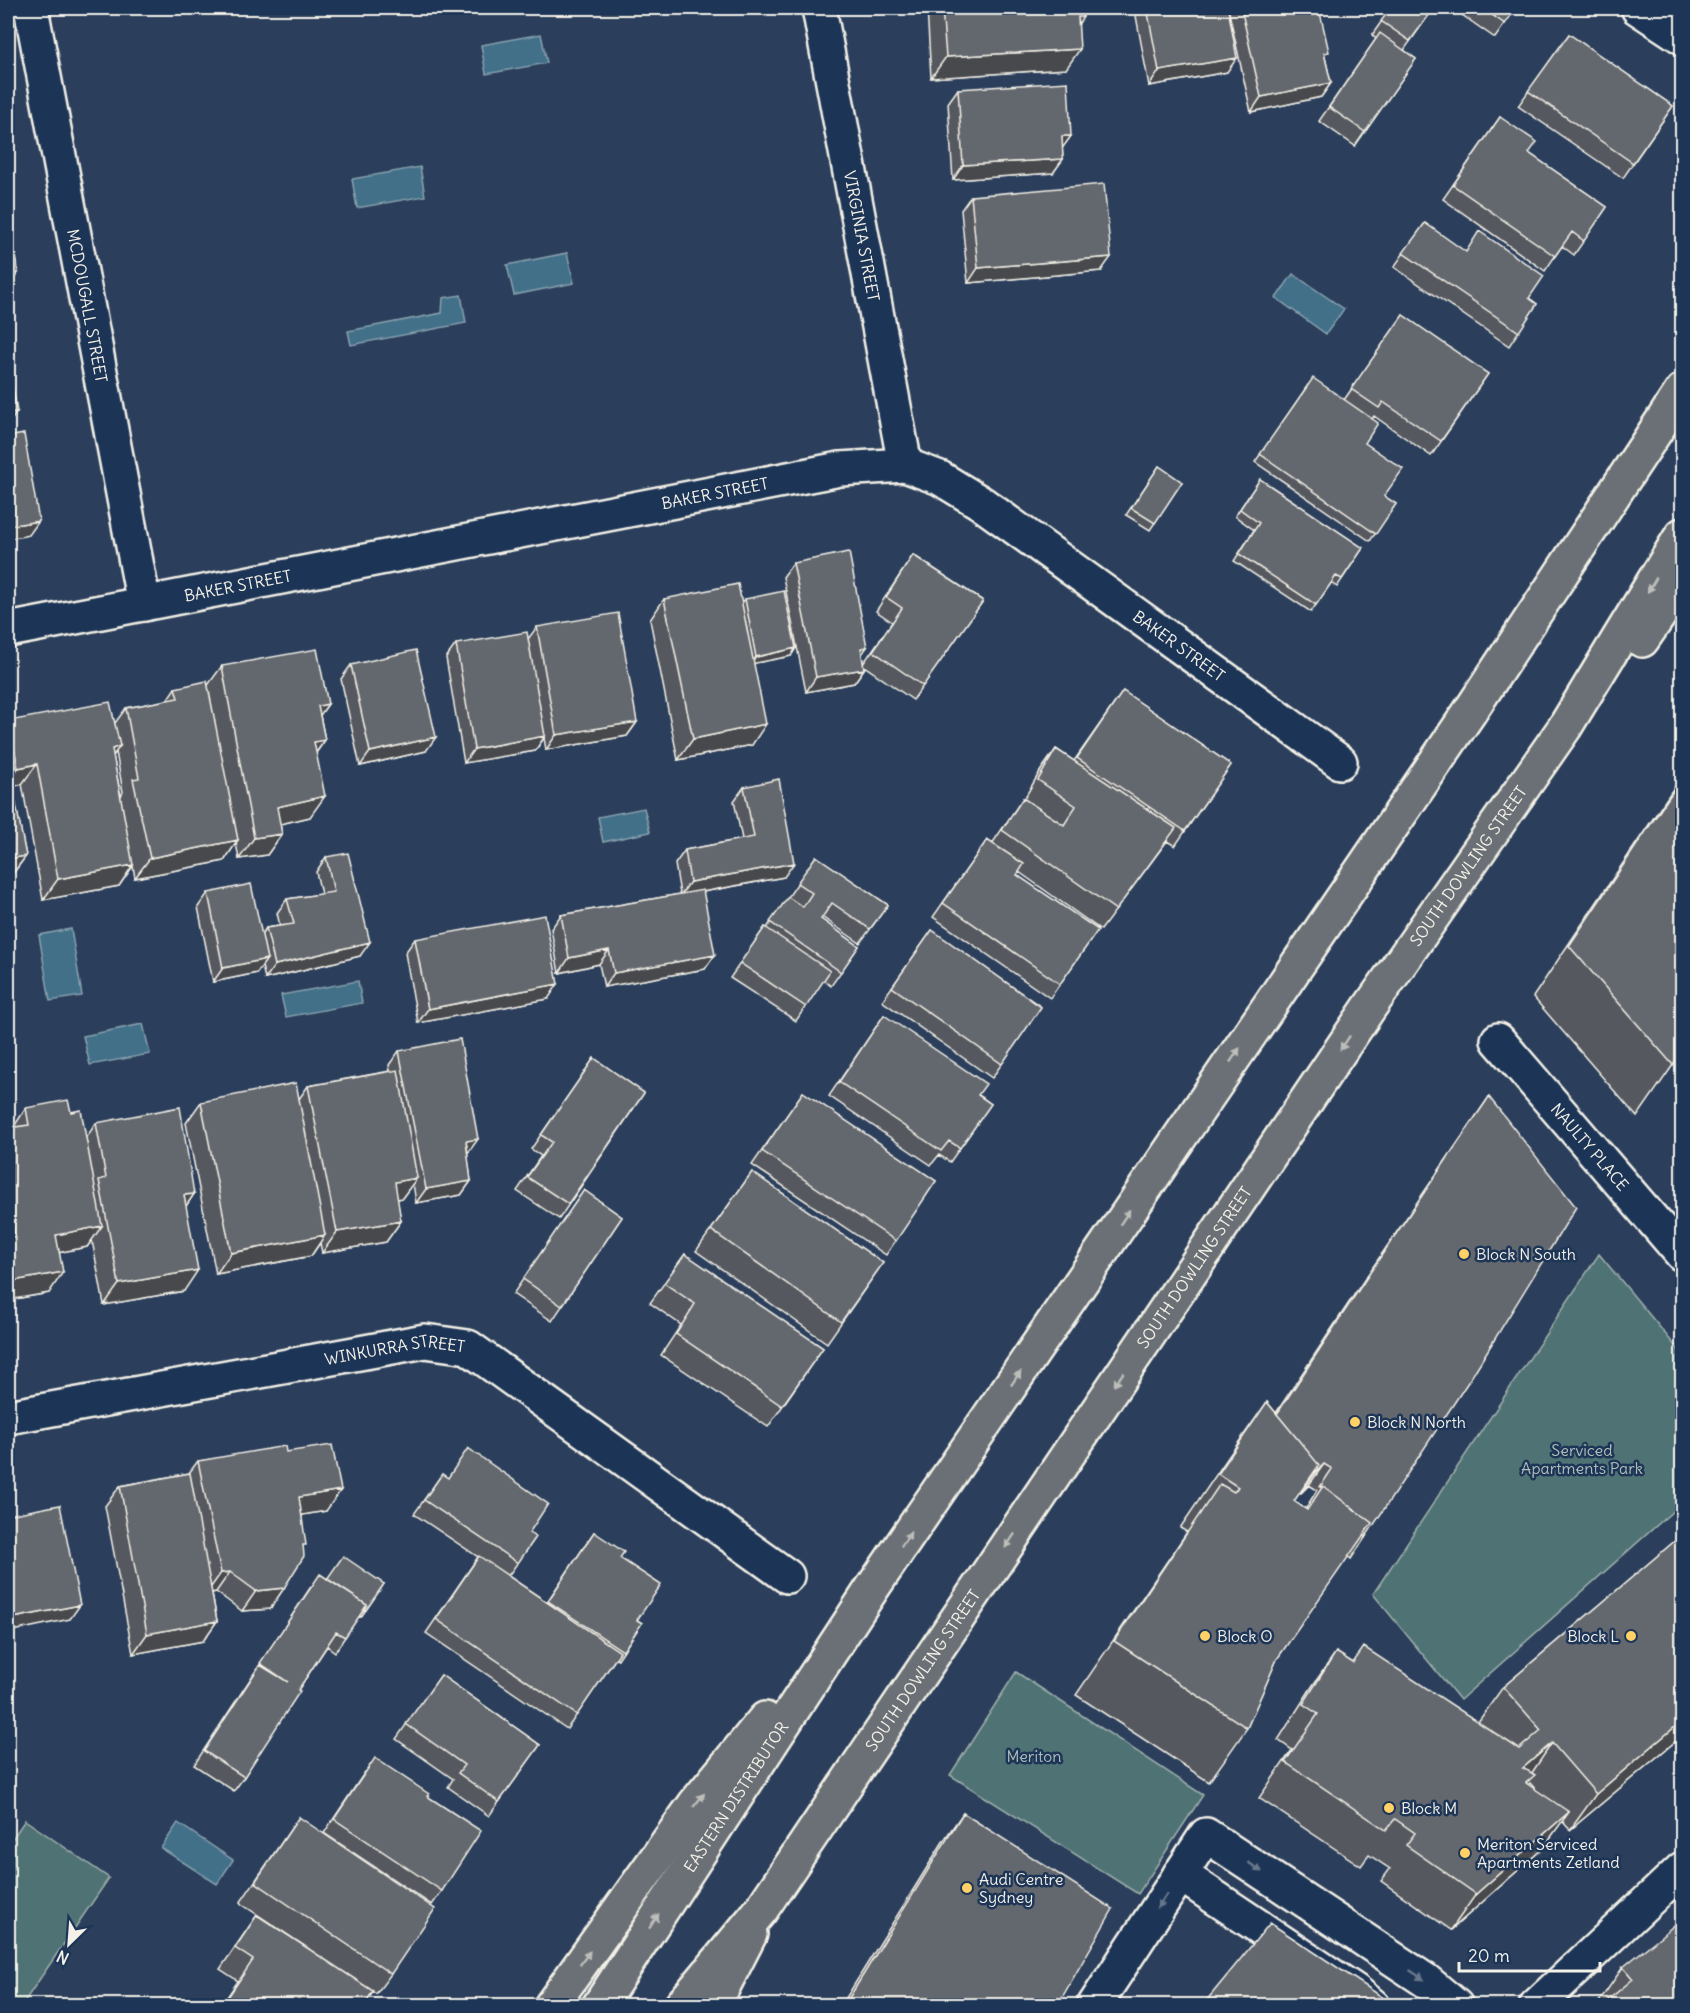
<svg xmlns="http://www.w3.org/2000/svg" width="1690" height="2013" font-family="Delius,sans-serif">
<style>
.green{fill:#507374;stroke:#a2b2ae;stroke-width:1.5}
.water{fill:#436f89;stroke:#8aa3af;stroke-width:1.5}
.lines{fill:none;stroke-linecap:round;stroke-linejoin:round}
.minor-casing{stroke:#f4f1e8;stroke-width:38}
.primary-casing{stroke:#f4f1e8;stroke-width:38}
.motorway-casing{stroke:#f4f1e8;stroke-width:38}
.minor{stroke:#1d3557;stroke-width:33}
.primary{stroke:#6a7074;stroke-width:33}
.motorway{stroke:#6a7074;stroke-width:33}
.wall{fill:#56595f;stroke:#f4f1e8;stroke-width:1.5;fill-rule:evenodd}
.shaded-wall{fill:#46484d;stroke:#f4f1e8;stroke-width:1.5}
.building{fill:#64676e;stroke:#f4f1e8;stroke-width:1.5}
.oneway{fill:#bdbdba}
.oneway2{fill:#68778a}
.poi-dot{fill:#ffd166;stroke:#1d3557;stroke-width:2}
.labels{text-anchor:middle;stroke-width:5;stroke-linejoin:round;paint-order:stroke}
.street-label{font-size:16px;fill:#f4f1e8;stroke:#1d3557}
.poi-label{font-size:16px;fill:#f4f1e8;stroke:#1d3557;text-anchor:start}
.park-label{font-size:16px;fill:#b2bfba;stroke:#1d3557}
</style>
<rect width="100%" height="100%" fill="#2b3f5c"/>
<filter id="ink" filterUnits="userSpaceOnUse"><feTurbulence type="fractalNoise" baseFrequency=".0167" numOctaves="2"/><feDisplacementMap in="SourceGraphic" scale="12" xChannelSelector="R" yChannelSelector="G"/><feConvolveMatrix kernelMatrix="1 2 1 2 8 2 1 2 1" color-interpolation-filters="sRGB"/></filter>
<g filter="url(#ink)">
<path class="green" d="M1599,1254l83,100v149l-222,197 -87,-106z
M1016,1672l187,123 -65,99 -188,-119z
M25,1820l84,58 -87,127h-14v-160z"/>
<path class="water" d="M541,34l6,29 -61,11 -5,-29z
M420,167l5,29 -68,12 -5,-29z
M567,253l7,30 -60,12 -7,-30z
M1293,274l51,35 -18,25 -50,-36z
M461,295l5,28 -115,22 -3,-14 94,-18 1,-15z
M644,808l6,24 -47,10 -5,-25z
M71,929l11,67 -32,5 -11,-66z
M358,981l4,22 -76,14 -5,-22z
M143,1024l7,30 -60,11 -7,-29z
M178,1823l55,37 -16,24 -56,-36z"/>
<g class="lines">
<g class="minor-casing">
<g id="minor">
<path id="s1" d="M31,8l113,596"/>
<path id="s2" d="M819,8l86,457"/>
<path d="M1638,8l44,29"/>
<path id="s3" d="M8,630l832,-161 65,-4 35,13 41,25 359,259"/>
<path id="s4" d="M1498,1040l184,214"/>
<path id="s5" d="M8,1417l417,-76 43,6 319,229"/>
<path d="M1180,1874l175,117 18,15"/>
<path d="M1094,2006l112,-171 219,145 31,26"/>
<path d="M1536,2006l146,-137"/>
</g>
</g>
<g class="primary-casing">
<path id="primary" d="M713,2006l37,-72"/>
</g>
<g class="motorway-casing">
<g id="motorway">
<path d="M1642,640l40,-58"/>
<path d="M551,2006l144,-202 70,-85"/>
<path id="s6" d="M599,2006l274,-419 596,-874 213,-322"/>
<path id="s7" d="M681,2006l80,-96 608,-902 196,-281 117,-192"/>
</g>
</g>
<use href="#minor" class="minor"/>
<use href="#primary" class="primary"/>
<use href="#motorway" class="motorway"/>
</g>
<path class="wall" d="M927,8h155l1,9 -4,6 -13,46 -135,9z
M1142,8h86l-1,64 -78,14 -13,-70z
M1228,8h91l6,49 6,26 -10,14 -70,15z
M1391,8h43l-30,42 12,9 -61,87 -36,-25 57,-82 -4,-4z
M1452,8h64l-21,30z
M1569,34l104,72 -50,72 -105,-72z
M958,89l113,47 -9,12 1,11 -10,14 -100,7 -5,-77z
M1500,117l29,36 78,54 -33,48 -12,-9 -17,25 -102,-72z
M971,196l130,75 -133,12 -7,-73z
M1425,223l112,81 -28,42 -115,-79z
M1403,315l85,59 -57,82 -57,-40 -2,3 -7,24 19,53 12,8 -26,37 -115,-79 53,-77 36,15z
M1159,466l23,16 -32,48 -24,-15z
M1260,479l103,69 -26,39 -6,-4 -20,29 -77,-51 20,-31 -19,-14z
M913,555l70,46 -70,99 -49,-34v3l-10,14 -48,9 -23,-115 10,-14 69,91 1,10 29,-42 -16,-11z
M664,599l78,4 3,-4 46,57 -37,7 -2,82 -74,15 -28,-140z
M537,627l100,95 -10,14 -81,14 -2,-12 -9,13 -71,12 -18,-105 10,-14 72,-5z
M351,665l75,86 -66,15 -19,-87z
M222,666l106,38 -8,11 5,25 -9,13 -6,64 -30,7 2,10 -15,21 -28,4 -3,-16 -12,18 -89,17 -2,-12 -14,20 -76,14 -21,-116 -10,3 14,69 -15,20 -3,1v-154l1,-2 106,2 11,-15 41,-8 8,-12 33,-3zM116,752l7,40 -2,4 -8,-40z
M1123,691l108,74 -56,81 -8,-5 -66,89 -82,-58 -2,3 81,55 -48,68 -117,-81 54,-77 5,4 31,-46 1,1 17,-29 15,-21 18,12z
M1683,774v275l-10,16 -36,52 -104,-120z
M744,787l40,90 -81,15 2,77 -101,18 -5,-23 -40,9 -8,-44 10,-14 119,-21 -5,-30 10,-14 57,-11 -8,-38z
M816,856l72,49 -28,38 -38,-26 -1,2 38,27 -28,40 -8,-6 -27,41 -66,-43 35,-51 2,1z
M326,857l34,99 -95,23 -3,-13 -5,7 -44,9 -15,-75 10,-14 54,41 4,-6 14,-2 -3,-13 10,-14 34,-5 -5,-22z
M932,930l109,77 -49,71 -110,-77z
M415,939l133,60 -130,24 -13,-70z
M884,1015l95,80 12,9 -41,58 -11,-7 -8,10 -102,-69z
M399,1051l68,102 4,28 -10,14 -45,8 -3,-20 -11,15 -5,1 4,22 -15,21 -64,11 -2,-10 -9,13 -95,18 -30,-151 15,-21 98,-3 9,-13 82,-15 -1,-6z
M594,1058l50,35 -85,126 -42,-28 24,-35 -10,-7z
M803,1092l133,89 -50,74 -134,-90z
M1489,1097l-124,441 -14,21 -3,-3 -71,103 -30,69 -38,54 -133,-87 111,-163 -7,-4 49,-72 38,-54 9,11 88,-133zM1309,1485l8,5 -11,18v1l-12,-8 6,-9 1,1z
M26,1108l45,4 15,26 10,-15 98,71 -8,12 -2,85 -80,14 -12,-65 -5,7 -27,5 -11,41 -41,7v-172h5z
M752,1172l131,91 -56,80 -131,-92z
M584,1190l38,27 -70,104 -39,-27z
M685,1254l138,94 -55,79 -107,-72 20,-30 -31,-22z
M286,1452l40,59 -24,4 1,34 -19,39 -14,21 -28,2 -26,-19 -4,1 5,28 -14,20 -70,13 -28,-148 15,-20 69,-13 9,-12z
M442,1474l94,63 -28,39 39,26 47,-70 26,26 17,62 5,3 -24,36 -2,-1 -49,71 -141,-96 52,-76 -64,-43z
M1683,1534v201l-113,95 -8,-9 -19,27 -92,82 -70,-49 9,-12 -21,-14 -8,11 -102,-68 33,-48 -14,-10 33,-52 25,-36 17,11 125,59 25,-35zM1530,1783l7,8 -9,-6z
M327,1579l57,5 -23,33 -2,-1 -24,36 -8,-6 -29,44 -54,87 -10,14 -40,-26 116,-177z
M441,1675l99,70 -51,71 -41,-29 5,-8 -57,-40z
M365,1772l62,24 15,95 -10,14 -108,-72z
M963,1813l94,193h-216l103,-166z
M299,1817l92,157 -15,20 -3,-2 -9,14h-143l17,-25 -18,-12 37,-54 52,34 -69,-46z
M1623,1967l60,39h-87z"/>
<path class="shaded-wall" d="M1080,49l-14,20 -135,9 15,-21z
M1237,58l-10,14 -78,14 10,-15z
M1331,83l-10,14 -70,15 10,-15z
M1062,136h9l-10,14z
M1063,159l-10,14 -100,7 10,-15z
M1111,257l-10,14 -133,12 10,-15z
M18,273l-10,15v-13z
M17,412l-9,13v-12z
M39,521l-10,14 -21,4v-13z
M867,647l-10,14 4,-13z
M796,648l-5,8 -40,8 5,-7z
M864,669l-10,14 -48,9 10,-15z
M328,704l-15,21 5,-19z
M637,722l-10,14 -81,14 10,-15z
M766,724l-14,21 -74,15 15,-21z
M545,736l-10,15 -71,12 10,-14z
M436,737l-10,14 -66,15 10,-14z
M325,740l-15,21 4,-19z
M120,746l-15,21 7,-18z
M37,764l-15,20 -14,4v-5l10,-15z
M325,796l-15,21 -47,11 14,-21z
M282,834l-15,21 -28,4 15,-21z
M238,840l-14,21 -89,17 15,-20z
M26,856l-15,20 -3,1v-18z
M794,863l-10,14 -104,19 10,-14z
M133,865l-14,21 -76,14 15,-21z
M370,942l-10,14 -95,23 10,-14z
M609,950l-10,14 -40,9 10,-15z
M715,955l-10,14 -101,18 10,-14z
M267,959l-10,14 -44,9 10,-14z
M558,984l-10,15 -130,24 10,-14z
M478,1139l-10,14 -2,-12z
M417,1178l-15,20 -22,5 15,-21z
M471,1181l-10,14 -45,8 10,-14z
M194,1194l-14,21 4,-20z
M401,1221l-15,21 -64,11 15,-21z
M102,1226l-15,21 -45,9 14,-21z
M325,1235l-14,21 -95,18 15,-21z
M198,1270l-14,21 -80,14 15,-21z
M63,1272l-14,21 -41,7v-11l5,-8z
M1324,1464l-15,21 -8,8 15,-21z
M341,1490l-15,21 -41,7 14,-21z
M230,1572l-14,20 -10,2 15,-21z
M284,1588l-14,21 -28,2 14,-20z
M80,1605l-10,14 -62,13v-13z
M217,1621l-14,20 -70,13 14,-20z
M1683,1720v15l-113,95 26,-36z
M1552,1743l-25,37 -4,-12z
M1569,1812l-26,36 -92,82 25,-36z"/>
<path class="building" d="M942,8h140l1,9h-5l2,32 -134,8z
M1147,8h81l9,50 -78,13z
M1241,8h78l10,44 -5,1 7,30 -70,14z
M1391,8h43l-24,33 -29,-20z
M1482,8h34l-11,16z
M1380,33l36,26 -51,73 -36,-25z
M1569,34l104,72 -40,57 -105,-72z
M1068,82l3,54h-9l1,23 -100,6 -5,-76z
M1500,117l37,25 -8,11 78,54 -23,34 -12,-9 -17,24 -102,-71z
M1104,184l7,73 -133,11 -7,-72z
M1425,223l41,29 13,-21 65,45 -15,22 8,6 -18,28 -116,-79z
M12,239l6,34 -10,2v-35z
M1403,315l85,59 -47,67 -58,-39 -4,6 -28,-19z
M8,345l5,28 -2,1 6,38 -9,1z
M1313,378l65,45 -13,20 38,26 -19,27 12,8 -20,30 -116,-80z
M24,434l15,87 -31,5v-89z
M1159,466l23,16 -27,41 -24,-15z
M1260,479l103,69 -21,31 -6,-3 -20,29 -77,-51 20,-31 -19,-14z
M849,552l18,95 -6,1 3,21 -48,8 -23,-114z
M913,555l70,46 -60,85 -50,-35 29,-43 -16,-11z
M738,584l28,140 -73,15 -29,-140z
M784,591l12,57 -40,9 -11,-58z
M618,613l19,109 -81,13 -19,-108z
M527,632l18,104 -71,13 -18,-105z
M317,649l11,55 -10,2 7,34 -11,2 11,54 -48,11 5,27 -28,4 -32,-172z
M416,650l20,87 -66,15 -19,-87z
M207,681l31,159 -88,18 -17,-79 6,-1 -13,-70 52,-10 -3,-10z
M1123,691l108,74 -46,66 -108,-73z
M110,702l10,44 -8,3 21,116 -75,14 -21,-115 -19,4 -9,-47z
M1056,749l120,79 -60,82 -114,-80 21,-32 41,27 12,-19 -38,-26z
M8,764l18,92 -18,3z
M1683,776v273l-10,16 -104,-119z
M779,779l15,84 -104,19 -5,-32 69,-13 -10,-50z
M987,840l37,24 -7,11 81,55 -38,54 -117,-81z
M348,853l22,89 -95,23 -9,-37 28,-4 -7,-25 47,-7 -8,-35z
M816,856l72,49 -18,24 -38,-26 -11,16 38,27 -18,26 -71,-50 18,-25 15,10 9,-14 -15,-10z
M251,884l16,75 -44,9 -15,-75z
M703,890l12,65 -101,18 -5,-23 -40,8 -8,-43z
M545,915l13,69 -130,25 -13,-70z
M765,927l65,44 -24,36 -66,-44z
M932,930l109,77 -39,57 -110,-77z
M884,1015l102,69 -8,11 13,9 -31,44 -11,-7 -8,10 -102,-69z
M460,1039l18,100 -12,2 5,40 -45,8 -27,-138z
M594,1058l50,35 -76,111 -41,-27 25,-35 -11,-7z
M398,1070l19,108 -22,4 6,39 -64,11 -29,-146z
M296,1083l29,152 -94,18 -30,-151z
M803,1092l133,89 -40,60 -134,-90z
M1489,1097l87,110 -104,169 -107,162 -2,-3 9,-12 -49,-37 -2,2 -1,-1 12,-18 -8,-5 -8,8 -1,-1 4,-6 -42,-51 102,-155z
M68,1100l3,12 10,-2 21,116 -46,9 7,37 -50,9 -5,-30v-12l7,-3 -7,-38v-70l21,-3 -3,-17z
M180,1107l14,87 -10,1 14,75 -79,14 -20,-104 7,-2 -10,-55z
M752,1172l131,91 -42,59 -130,-92z
M584,1190l38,27 -60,89 -39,-27z
M685,1254l138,94 -41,58 -106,-72 19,-30 -31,-21z
M1267,1402l52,63 -25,36 13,9 16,-24 49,37 -95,136 -30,69 -133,-87 106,-157 14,8 4,-5 -20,-13z
M332,1445l9,45 -42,7 7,48h-3l1,11 -20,32 -28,3 -26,-19 -9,1 -23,-112 87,-15 1,6z
M468,1448l80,56 -19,29 7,4 -18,26 -94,-63 18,-26 6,4z
M190,1473l27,148 -70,13 -27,-148z
M60,1505l20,100 -72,14v-104z
M594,1532l30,20 -4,6 41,27 -24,35 5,3 -19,28 -75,-50z
M1683,1534v186l-87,74 -44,-51 -29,25 12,7 -9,8 43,29 -93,82 -70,-49 9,-12 -20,-14 -9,11 -101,-68 33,-48 -15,-10 33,-52 17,11 11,-16 155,102 22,-19 -38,-43z
M343,1556l41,28 -18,26 -2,-1 3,-4 -40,-26z
M479,1556l141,96 -43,63 -141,-96z
M320,1574l47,31 -22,32 -9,-5 -38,58 2,1 -56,86 -40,-26 56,-86 28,17 -28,-19z
M441,1675l99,70 -41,57 -41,-29 6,-8 -58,-41z
M375,1758l54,36 -2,2 54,35 -39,60 -108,-72z
M963,1813l150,96 -56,97h-213z
M299,1817l136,92 -44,65 -136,-92z
M257,1915l116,76 -9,15h-130l-8,-6 27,-40 -18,-12z
M1683,1918v88h-71l-4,-6 25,-21 -10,-12z
M1270,1923l126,83h-194z
M176,1998l11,8h-16z"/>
<defs><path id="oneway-solid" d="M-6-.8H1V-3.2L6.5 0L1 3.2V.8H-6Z" transform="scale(1.5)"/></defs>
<g class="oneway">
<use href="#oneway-solid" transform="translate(1652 585) rotate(121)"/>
<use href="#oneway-solid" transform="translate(1345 1043) rotate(124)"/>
<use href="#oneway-solid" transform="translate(1235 1055) rotate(-56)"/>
<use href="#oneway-solid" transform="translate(1125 1217) rotate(-56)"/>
<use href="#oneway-solid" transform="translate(1016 1378) rotate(-56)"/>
<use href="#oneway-solid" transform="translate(1119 1379) rotate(124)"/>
<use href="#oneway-solid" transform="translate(906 1539) rotate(-56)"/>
<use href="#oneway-solid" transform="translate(1010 1541) rotate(124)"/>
<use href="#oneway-solid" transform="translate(699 1800) rotate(-51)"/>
<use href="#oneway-solid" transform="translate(654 1921) rotate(-57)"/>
<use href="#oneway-solid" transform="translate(585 1958) rotate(-54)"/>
</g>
<g class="oneway2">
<use href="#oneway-solid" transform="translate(1255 1867) rotate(34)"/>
<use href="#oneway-solid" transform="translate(1162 1901) rotate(123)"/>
<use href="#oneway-solid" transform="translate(1417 1975) rotate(34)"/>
</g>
</g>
<g class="poi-dot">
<circle cx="1464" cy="1254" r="6"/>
<circle cx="1355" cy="1422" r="6"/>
<circle cx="1205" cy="1636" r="6"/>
<circle cx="1631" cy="1636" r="6"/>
<circle cx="1389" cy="1808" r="6"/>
<circle cx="1465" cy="1853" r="6"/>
<circle cx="967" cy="1888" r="6"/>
</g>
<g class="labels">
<g class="street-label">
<text dy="6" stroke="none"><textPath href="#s2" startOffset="232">VIRGINIA STREET</textPath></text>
<text dy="6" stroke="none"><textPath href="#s1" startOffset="303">MCDOUGALL STREET</textPath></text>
<text dy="6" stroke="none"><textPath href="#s3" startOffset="720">BAKER STREET</textPath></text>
<text dy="6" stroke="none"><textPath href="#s3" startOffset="234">BAKER STREET</textPath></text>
<text dy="6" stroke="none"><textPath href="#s3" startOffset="1242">BAKER STREET</textPath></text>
<text dy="6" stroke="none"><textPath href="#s7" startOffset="1386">SOUTH DOWLING STREET</textPath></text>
<text dy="6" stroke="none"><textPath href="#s4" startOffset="141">NAULTY PLACE</textPath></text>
<text dy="6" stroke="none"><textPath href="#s7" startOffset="900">SOUTH DOWLING STREET</textPath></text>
<text dy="6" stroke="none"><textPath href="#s5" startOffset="393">WINKURRA STREET</textPath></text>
<text dy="6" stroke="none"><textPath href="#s7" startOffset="414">SOUTH DOWLING STREET</textPath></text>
<text dy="6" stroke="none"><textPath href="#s6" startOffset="250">EASTERN DISTRIBUTOR</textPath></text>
</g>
<g class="poi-label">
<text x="1476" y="1260">Block N South</text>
<text x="1367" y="1428">Block N North</text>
<text x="1217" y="1642">Block O</text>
<text x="1619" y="1642" text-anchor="end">Block L</text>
<text x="1401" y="1814">Block M</text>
<text x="1477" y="1850">Meriton Serviced<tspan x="1477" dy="18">Apartments Zetland</tspan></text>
<text x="979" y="1885">Audi Centre<tspan x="979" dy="18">Sydney</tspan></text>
</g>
<g class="park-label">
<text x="1582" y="1456">Serviced<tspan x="1582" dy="18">Apartments Park</tspan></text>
<text x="1034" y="1762">Meriton</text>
</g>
</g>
<rect width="1690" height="2013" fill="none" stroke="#1d3557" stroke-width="30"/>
<rect x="15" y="15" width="1660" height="1983" fill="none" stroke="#f4f1e8" stroke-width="2" filter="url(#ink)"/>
<g transform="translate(69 1944) rotate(205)" stroke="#1d3557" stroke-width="4.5" paint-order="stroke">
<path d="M0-4.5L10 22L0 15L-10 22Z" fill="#f4f1e8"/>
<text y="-9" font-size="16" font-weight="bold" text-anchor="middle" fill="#f4f1e8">N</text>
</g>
<path d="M1459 1962v9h141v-9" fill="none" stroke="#f4f1e8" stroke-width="3"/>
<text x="1468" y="1962" font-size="18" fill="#f4f1e8" stroke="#1d3557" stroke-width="4.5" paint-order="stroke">20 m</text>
</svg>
